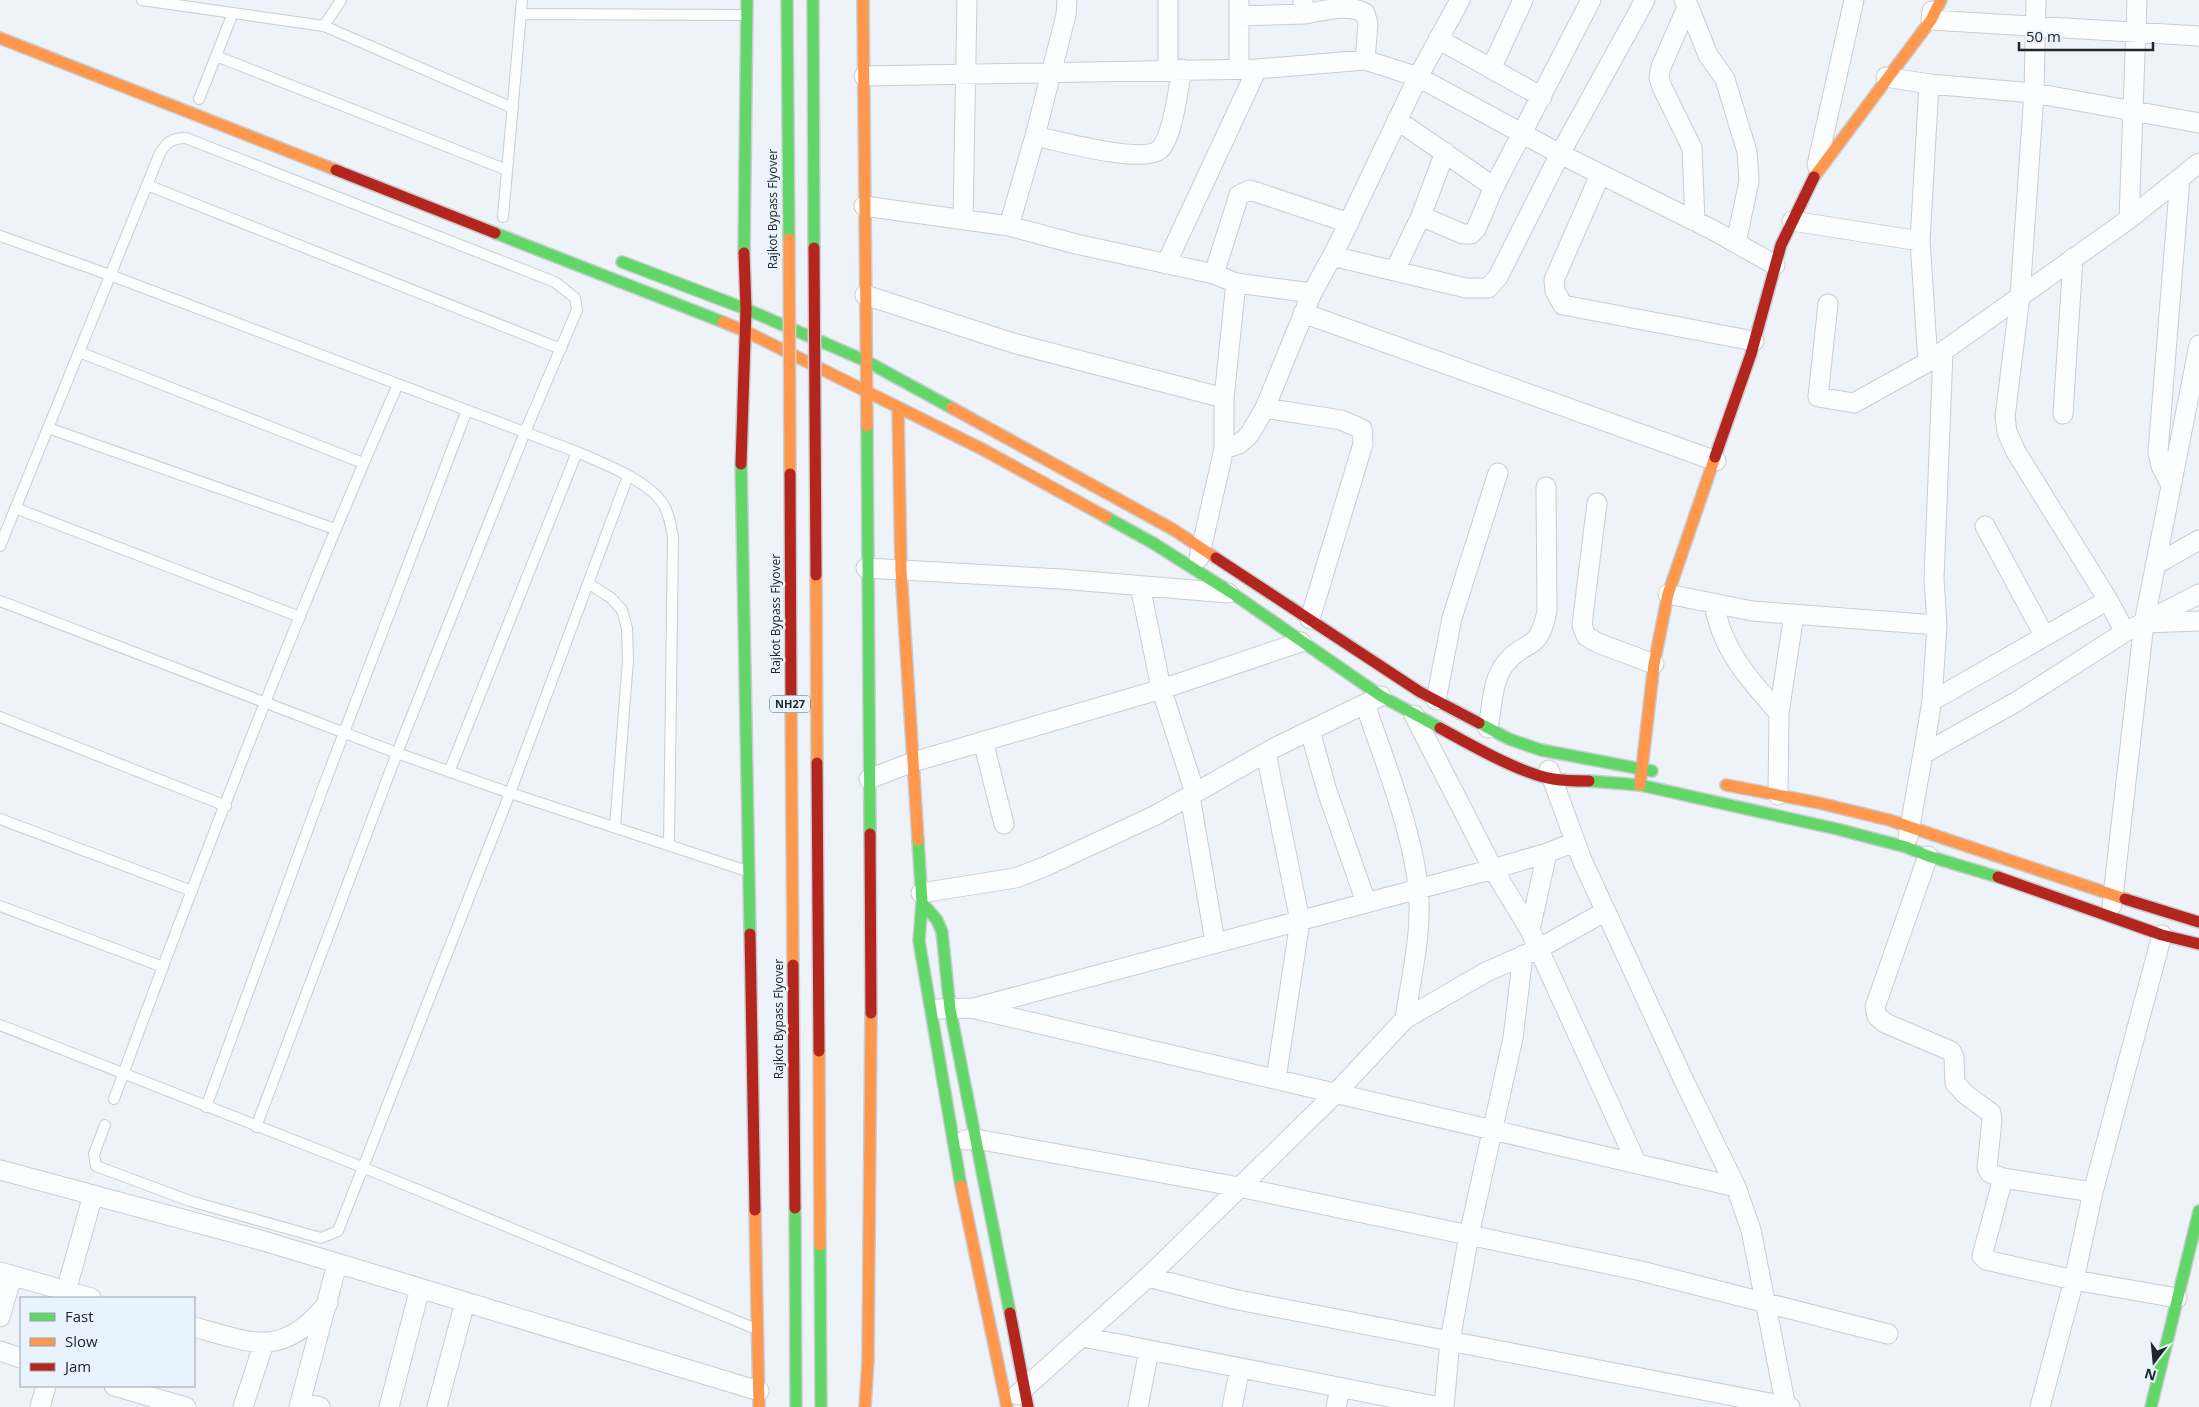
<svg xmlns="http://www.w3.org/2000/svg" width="2199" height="1407" font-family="'Open Sans',sans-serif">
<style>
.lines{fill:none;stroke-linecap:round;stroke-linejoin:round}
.lane-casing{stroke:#c9cdd3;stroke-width:12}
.street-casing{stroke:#c9cdd3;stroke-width:21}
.fast-casing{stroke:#c9cdd3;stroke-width:14}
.slow-casing{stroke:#c9cdd3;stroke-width:14}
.jam-casing{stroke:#c9cdd3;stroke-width:14}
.lane{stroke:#fcfdfe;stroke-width:10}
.street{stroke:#fcfdfe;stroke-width:19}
.fast{stroke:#63d668;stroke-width:11}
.slow{stroke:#ff974d;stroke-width:11}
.jam{stroke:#b3261e;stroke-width:11}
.fast-bridge-casing{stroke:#ccd0d2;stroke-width:14;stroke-linecap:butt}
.slow-bridge-casing{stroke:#ccd0d2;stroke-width:14;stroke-linecap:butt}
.jam-bridge-casing{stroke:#ccd0d2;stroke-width:14;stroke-linecap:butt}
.fast-bridge{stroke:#63d668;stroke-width:11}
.slow-bridge{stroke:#ff974d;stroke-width:11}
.jam-bridge{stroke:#b3261e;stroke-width:11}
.labels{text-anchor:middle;stroke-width:5;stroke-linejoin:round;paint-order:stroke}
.shield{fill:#e9f3fe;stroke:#5d646a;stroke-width:1}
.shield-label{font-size:11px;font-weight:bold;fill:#21262a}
.street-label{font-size:12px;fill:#21262a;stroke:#e9f3fe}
</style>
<rect width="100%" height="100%" fill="#eef3f9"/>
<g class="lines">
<g class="lane-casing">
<path id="lane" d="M142,0l182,26 189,82
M521,14l224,1
M324,26l17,-26
M216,56l291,114
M199,99l34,-86
M147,185l414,164
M503,217l19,-217
M0,236l110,39 467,177c25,11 79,31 89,58 4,8 5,18 7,27l-4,308
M79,352l284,111
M48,428l287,101
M15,508l285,109
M0,546l160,-393c7,-11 12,-15 26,-15l369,144 20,16 2,12 -52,122 -128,321 -141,374
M588,583l23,15 11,12 5,18 1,32 -13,167
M0,601l397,152 113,40 237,78
M0,717l226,89
M449,772l128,-320
M0,819l192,72
M0,906l163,61
M0,1025l362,142 394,162
M114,1099c88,-241 181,-480 284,-715
M206,1107l118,-322 143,-375
M105,1125l-11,29 2,12 94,35 131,37 17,-7 172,-438 118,-317"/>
</g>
<g class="street-casing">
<path id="street" d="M1239,0v69
M1684,0l4,5 20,50 17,24 22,73 2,29 -13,62
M2036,0l-2,93 -14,203 -15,121 2,15 9,20 92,148 17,32
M1688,5l-27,62 -2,10 3,10 30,61 3,73
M1932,11l-1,9 268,16
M1304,14c20,-3 43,-11 61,-1l3,11 -3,36
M1239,16l65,-2 -1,-14
M1438,39l104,58
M1491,69l32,-69
M1168,70v-70
M864,76l393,-7
M1886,77l43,7 105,9 165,30
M1397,120l97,67
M1035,136c24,5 106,28 124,14 14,-11 19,-62 23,-81
M1817,165l37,-165
M1600,175l-46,105 1,11 8,14 191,36
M864,206l145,20 67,18 138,30 22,9 76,10
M1421,216l42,18h8l5,-5 18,-42 97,-187
M963,219l4,-219
M2129,219l8,-219
M1792,221l128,20
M1009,226l26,-90 31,-121 1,-15
M1332,256l134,32h22l10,-11 62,-123 85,-154
M1166,264l91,-195 108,-9 53,17 142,77 153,76 62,35
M1395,270l26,-54 24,-64
M1214,274l25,-79 11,-5 99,33
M865,295l148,48 211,55
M1828,304l-10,93 36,6 74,-41 201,-143 70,-56
M1303,313l413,148
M2199,345l-55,278 55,-2
M1928,362l-8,-121 9,-157
M1265,408l76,12 21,9 1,15 -53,175
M2063,414l10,-156
M1224,449l15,-5 10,-9 16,-27 47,-115 24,-44 82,-172 42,-77
M2171,485l-10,-19 -3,-14 22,-274
M1597,503l-15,122 4,11 12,7 56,21
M1985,526l59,109
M1199,558l25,-109v-51l12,-115
M2155,565l44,-25
M866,568l195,11 167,14
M1140,586l21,102 34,105
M1668,594l84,17 185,14
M1713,604c4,11 6,23 11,33 12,29 35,53 55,76
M1436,700l16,-82 46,-145
M1932,701l176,-101
M1365,704c19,56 47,125 53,183 5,43 -7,90 -13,132
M1414,715l79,154 37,61 106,232
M1488,728c4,-20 4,-48 17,-64 21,-27 33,-9 42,-53l-1,-124
M1310,731l17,60 39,111
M983,741l21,83
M1266,753l34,168 -24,158
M1923,754l9,-53 5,-76 -3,-46 9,-227
M1549,770l33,90 103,223 51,104 15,43 35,177
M869,779l44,-17 252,-74 136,-46
M1778,795l1,-82 15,-99
M1190,796l25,146
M1908,837l15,-83 93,-52 109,-70 74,-38
M1928,856l-53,151 2,9 8,7 66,28 3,6 1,26 10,11 26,19 1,7 -5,48 3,5 13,5 -21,78 4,4 88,20 103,18
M921,893l94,-15 29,-11 112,-52 120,-68 105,-51
M2112,905l32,-282
M1530,930l17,-77
M974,1008l519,-139 54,-16 28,-11
M938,1009l33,-1 765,179
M965,1140l11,-1 263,48 402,84 247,63
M0,1170l264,71 495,150
M2003,1178l90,14
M0,1272l91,26
M1148,1277l188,-184 69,-74 81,-47 52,-23 68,-38
M66,1291l27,-96
M0,1317l12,-41
M194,1327c61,17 88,31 134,-24
M1083,1337l357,70
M0,1351l21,7
M114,1386l72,21
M1017,1395l131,-118 85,22 557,108
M301,1402l19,5
M40,1407l6,-21
M243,1407l21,-64
M299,1407l38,-143
M389,1407l31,-119
M437,1407l28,-105
M1138,1407l11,-57
M1232,1407l8,-39
M1336,1407l4,-19
M1444,1407l6,-66 19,-106 44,-197 10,-83
M2040,1407l34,-127 19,-88 69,-257"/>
</g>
<g class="fast-casing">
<path id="fast" d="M495,233l228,89
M744,253l3,-253
M622,262l124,47 120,52 86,47
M867,426l3,408
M741,464l9,470
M1106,517l47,26 79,50 149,103 59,32
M1479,723l30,16 32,11 111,21
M1589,781l51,4 197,44 69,18 22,9 70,21
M918,840l4,63 -3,38 42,245
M922,903l15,17 5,12 8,77 60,304
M2151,1407l48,-196"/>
</g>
<g class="slow-casing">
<path id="slow" d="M863,0l4,426
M0,38l336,132
M1814,177l117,-157 10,-20
M723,322l22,9 237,118 124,68
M898,408l3,162 17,270
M952,408l222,122 42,28
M1640,785l14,-121 14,-70 47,-137
M1726,785l93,18 70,17 236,79
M961,1186l46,221
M755,1210l4,197
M865,1407l3,-47 3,-347"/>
</g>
<g class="jam-casing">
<path id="jam" d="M336,170l159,63
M1715,457l36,-103 30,-109 33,-68
M741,464l5,-155 -2,-56
M1216,558l204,134 59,31
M1440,728c29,16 81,46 113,51 12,2 24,2 36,2
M870,834l1,179
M1998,877l164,58 37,9
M2125,899l74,23
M750,934l5,276
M1010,1313l18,94"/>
</g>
<use href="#lane" class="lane"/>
<use href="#street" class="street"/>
<use href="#fast" class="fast"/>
<use href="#slow" class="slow"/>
<use href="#jam" class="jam"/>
<g class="fast-bridge-casing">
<path id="fast-bridge" d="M787,0l2,239
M813,0l1,248
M795,1208l1,199
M820,1245l1,162"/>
</g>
<g class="slow-bridge-casing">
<path id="slow-bridge" d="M789,239l1,235
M816,575l1,188
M791,701l2,264
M819,1051l1,194"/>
</g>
<g class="jam-bridge-casing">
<path id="jam-bridge" d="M814,248l2,327
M790,474l1,227
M817,763l2,288
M793,965l2,243"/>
</g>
<use href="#fast-bridge" class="fast-bridge"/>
<use href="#slow-bridge" class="slow-bridge"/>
<use href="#jam-bridge" class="jam-bridge"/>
</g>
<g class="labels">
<rect class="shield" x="770" y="695.5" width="40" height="17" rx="4"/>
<g class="shield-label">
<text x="790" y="708">NH27</text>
</g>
<g class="street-label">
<text transform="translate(773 209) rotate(-90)" y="4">Rajkot Bypass Flyover</text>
<text transform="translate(776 614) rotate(-90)" y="4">Rajkot Bypass Flyover</text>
<text transform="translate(779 1019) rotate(-90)" y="4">Rajkot Bypass Flyover</text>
</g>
</g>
<rect x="20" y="1297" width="175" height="90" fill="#e9f3fe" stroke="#99a1a9"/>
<rect x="30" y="1313" width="25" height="8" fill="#63d668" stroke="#99a1a9"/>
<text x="65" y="1322" font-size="15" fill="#21262a">Fast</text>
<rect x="30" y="1338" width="25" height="8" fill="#ff974d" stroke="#99a1a9"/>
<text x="65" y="1347" font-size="15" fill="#21262a">Slow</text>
<rect x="30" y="1363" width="25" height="8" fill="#b3261e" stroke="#99a1a9"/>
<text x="65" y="1372" font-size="15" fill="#21262a">Jam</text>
<g transform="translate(2154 1362) rotate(196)" stroke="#e9f3fe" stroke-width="4" paint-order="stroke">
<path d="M0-4L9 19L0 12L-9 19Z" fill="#21262a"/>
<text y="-8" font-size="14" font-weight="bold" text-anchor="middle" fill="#21262a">N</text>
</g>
<path d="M2019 42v8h134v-8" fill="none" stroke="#21262a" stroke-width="2.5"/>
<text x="2026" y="42" font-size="15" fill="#21262a" stroke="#e9f3fe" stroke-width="4" paint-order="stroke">50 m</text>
</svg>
